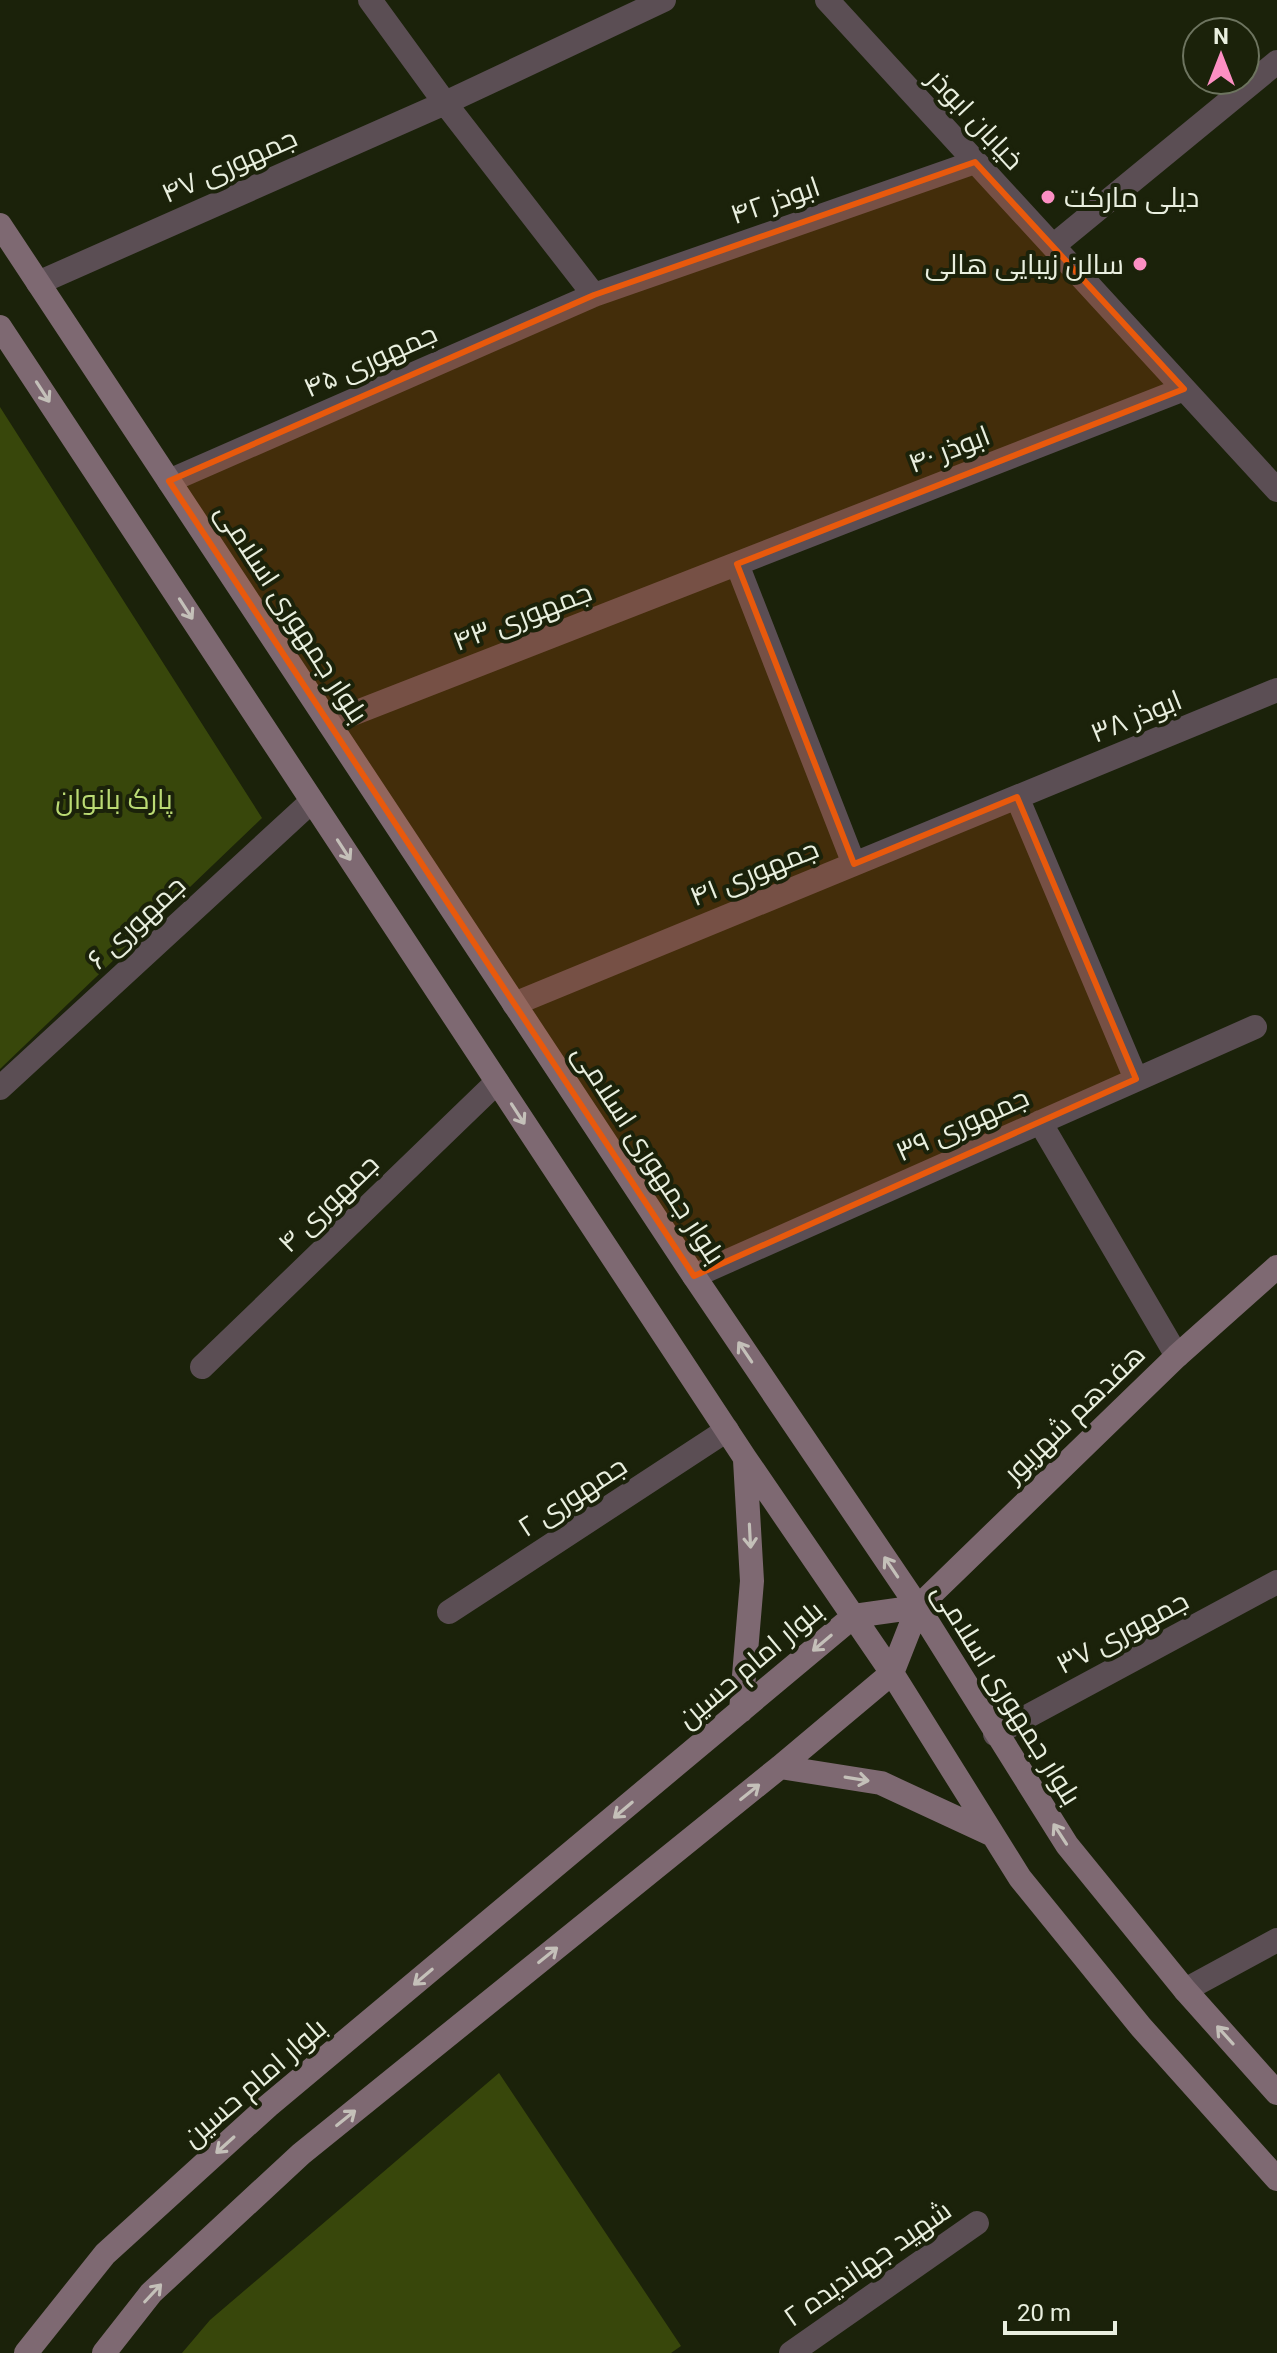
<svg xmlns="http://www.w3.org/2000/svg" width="1277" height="2353" font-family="Roboto,Cairo,sans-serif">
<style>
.green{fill:#38470b}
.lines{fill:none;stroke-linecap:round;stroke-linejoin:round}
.street{stroke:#5b4e54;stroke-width:24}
.secondary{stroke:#7e6972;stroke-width:24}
.oneway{stroke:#c4c0b9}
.marked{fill:#e8590c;fill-opacity:0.2;stroke:#e8590c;stroke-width:6;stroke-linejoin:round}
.poi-dot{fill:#fc8fc3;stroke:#1b220a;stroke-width:3}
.labels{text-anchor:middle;stroke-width:8;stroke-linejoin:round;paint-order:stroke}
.street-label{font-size:28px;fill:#e9efdf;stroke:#1b220a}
.poi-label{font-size:28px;fill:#e9efdf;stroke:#1b220a;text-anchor:start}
.park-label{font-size:28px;fill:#bbdb74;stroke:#1b220a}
</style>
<rect width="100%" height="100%" fill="#1b220a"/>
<path class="green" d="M0,407l262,411 -262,251z
M499,2073l182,273 -10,7h-489l28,-33z"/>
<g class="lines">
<path class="street" d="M370,0l75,103 149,192
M827,0l450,490
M1053,246l224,-184
M38,283l407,-180 219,-103
M169,481l425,-186 381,-133
M737,564l117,300
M329,723l855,-334
M1017,797l119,282
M514,1004l763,-314
M0,1088l312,-287
M1040,1122l137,234
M694,1276l561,-249
M202,1367l295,-285
M449,1612l278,-182
M995,1734l282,-152
M1185,1990l92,-50
M791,2353l186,-130"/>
<path class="secondary" d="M0,225l694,1051 224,331 149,238 118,145 92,103
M0,327l745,1131 147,215 128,205 121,149 136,152
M741,1711l11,-130 -7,-121
M780,1767l101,16 110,51
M26,2353l79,-99 163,-148 586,-490 64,-9
M104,2353l47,-60 150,-139 479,-387 112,-94 26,-66 259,-251 100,-89"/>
</g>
<defs><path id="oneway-shaft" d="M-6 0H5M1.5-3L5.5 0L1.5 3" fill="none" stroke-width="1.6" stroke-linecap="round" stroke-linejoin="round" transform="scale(2)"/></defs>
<g class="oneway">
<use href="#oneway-shaft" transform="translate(43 392) rotate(57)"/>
<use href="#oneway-shaft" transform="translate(186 609) rotate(57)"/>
<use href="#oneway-shaft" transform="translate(344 850) rotate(57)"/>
<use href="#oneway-shaft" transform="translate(518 1114) rotate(57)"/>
<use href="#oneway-shaft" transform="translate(745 1352) rotate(-124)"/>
<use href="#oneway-shaft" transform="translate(750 1536) rotate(87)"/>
<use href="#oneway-shaft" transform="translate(891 1567) rotate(-124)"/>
<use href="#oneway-shaft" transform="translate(822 1643) rotate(140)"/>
<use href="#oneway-shaft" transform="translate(857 1779) rotate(9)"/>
<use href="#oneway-shaft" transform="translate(750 1792) rotate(-39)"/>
<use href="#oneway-shaft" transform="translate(623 1810) rotate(140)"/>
<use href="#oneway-shaft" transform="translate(1060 1834) rotate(-123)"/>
<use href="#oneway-shaft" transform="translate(548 1955) rotate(-39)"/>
<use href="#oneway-shaft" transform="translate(423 1977) rotate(140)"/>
<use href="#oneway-shaft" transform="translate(1225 2035) rotate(-132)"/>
<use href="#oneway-shaft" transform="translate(346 2118) rotate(-39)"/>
<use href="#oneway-shaft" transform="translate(225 2145) rotate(138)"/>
<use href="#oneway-shaft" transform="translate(153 2293) rotate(-47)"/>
</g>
<path class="marked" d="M975,162l209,227 -447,175 117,300 163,-67 119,282 -442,197 -525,-795 425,-186z"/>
<g class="poi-dot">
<circle cx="1048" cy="197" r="8"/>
<circle cx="1140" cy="264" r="8"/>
</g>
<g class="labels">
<g class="street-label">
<text transform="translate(976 119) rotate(47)" y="10">خیابان ابوذر</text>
<text transform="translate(229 165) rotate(-24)" y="10">جمهوری ۴۷</text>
<text transform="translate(775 200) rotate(-19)" y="10">ابوذر ۴۲</text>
<text transform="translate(370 360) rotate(-24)" y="10">جمهوری ۴۵</text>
<text transform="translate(949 449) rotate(-21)" y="10">ابوذر ۴۰</text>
<text transform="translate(292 613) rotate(57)" y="10">بلوار جمهوری اسلامی</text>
<text transform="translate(522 616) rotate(-21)" y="10">جمهوری ۴۳</text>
<text transform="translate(1136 716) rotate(-22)" y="10">ابوذر ۳۸</text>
<text transform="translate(754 872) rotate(-22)" y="10">جمهوری ۴۱</text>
<text transform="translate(136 922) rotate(-43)" y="10">جمهوری ۶</text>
<text transform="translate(962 1124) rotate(-24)" y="10">جمهوری ۳۹</text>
<text transform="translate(649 1154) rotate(57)" y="10">بلوار جمهوری اسلامی</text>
<text transform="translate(328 1203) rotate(-44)" y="10">جمهوری ۴</text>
<text transform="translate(1074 1413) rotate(-44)" y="10">هفدهم شهریور</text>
<text transform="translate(572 1496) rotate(-33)" y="10">جمهوری ۲</text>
<text transform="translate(1122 1632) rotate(-28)" y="10">جمهوری ۳۷</text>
<text transform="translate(750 1664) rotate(-40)" y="10">بلوار امام حسین</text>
<text transform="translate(1007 1694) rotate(58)" y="10">بلوار جمهوری اسلامی</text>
<text transform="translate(254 2082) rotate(-41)" y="10">بلوار امام حسین</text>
<text transform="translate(867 2263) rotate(-35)" y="10">شهید جهاندیده ۲</text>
</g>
<g class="poi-label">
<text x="1064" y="207">دیلی مارکت</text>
<text x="1124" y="274" text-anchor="end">سالن زیبایی هالی</text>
</g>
<g class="park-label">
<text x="114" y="809">پارک بانوان</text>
</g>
</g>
<g transform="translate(1221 56)"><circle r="38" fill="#1b220a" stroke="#6d745f" stroke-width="2"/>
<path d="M0-6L14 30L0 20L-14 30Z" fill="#fc8fc3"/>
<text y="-12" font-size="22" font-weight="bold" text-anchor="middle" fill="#e9efdf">N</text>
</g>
<path d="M1005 2321v12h110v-12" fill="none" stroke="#e9efdf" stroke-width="4"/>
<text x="1017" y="2321" font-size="24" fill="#e9efdf" stroke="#1b220a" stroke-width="6" paint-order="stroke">20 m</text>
</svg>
